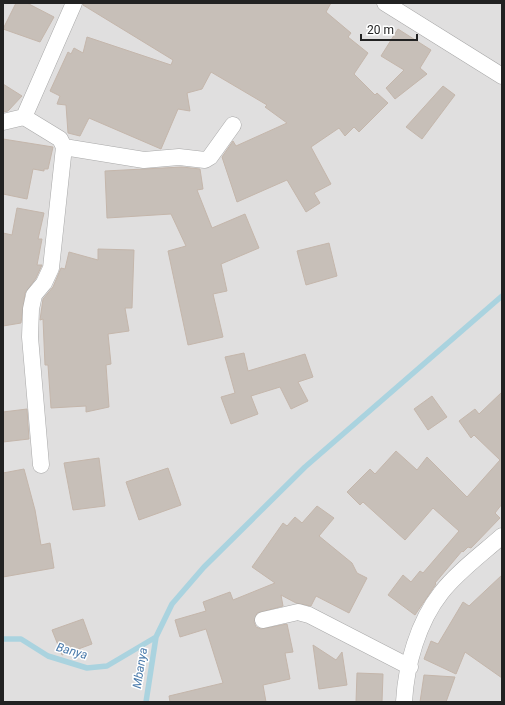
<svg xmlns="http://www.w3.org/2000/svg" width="505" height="705" font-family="Roboto,sans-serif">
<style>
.residential{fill:#e0dfdf}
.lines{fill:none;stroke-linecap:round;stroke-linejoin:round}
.stream{stroke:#aad3df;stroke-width:5.5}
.building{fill:#c7bfb8;stroke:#c4b6ab}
.street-casing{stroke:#a9a9a9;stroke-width:17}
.street{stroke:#fff;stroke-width:16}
.labels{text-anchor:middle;stroke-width:3;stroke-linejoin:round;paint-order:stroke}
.water-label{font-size:12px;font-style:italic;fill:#4a7aab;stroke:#fff}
</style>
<rect width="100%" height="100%" fill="#f2efe9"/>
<path class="residential" d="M3,3h499v699h-499z"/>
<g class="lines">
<path class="stream" d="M3,639h18l27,17 39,12 20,-2 49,-29
M146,702l10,-65 16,-33 32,-37 101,-100 197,-171"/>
</g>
<path class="building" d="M16,3h11l27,14 -14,25 -37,-13z
M83,3h248l-5,9 25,21 -3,4 20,16 -14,21 21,21 2,-2 11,10 -29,29 -5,-5 -9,9 -6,-8 -28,19 20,37 -17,9 6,10 -14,9 -19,-32 -50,22 -15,-45 11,-16 3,5 51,-23 -22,-16 2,-2 -56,-33 -9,17 -15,4 3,18 -12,-2 -17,40 -72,-31 -9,18 -12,-3 -2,-28 -9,-1 3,-8 -10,-5 18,-39 3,2 3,-6 9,5 4,-16 84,28 2,-5 -90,-55z
M398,29l33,21 -11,18 7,6 -32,25 -9,-11 18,-18 -23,-14z
M3,84l19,12 -14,15 -5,1z
M443,86l12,9 -33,44 -16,-12z
M3,139l50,8 -5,22h-4v2l-11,-2 -6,30 -24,-5z
M182,167l18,2 3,20 -6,1 15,38 33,-14 14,34 -38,16 6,27 -14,3 10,43 -35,8 -20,-94 18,-5 -15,-32 -64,4 -2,-47z
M17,208l27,5 -6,26h4l-5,26h5l-6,13 -11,15 -4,30 -18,3v-93l9,2z
M329,243l8,33 -31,9 -9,-34z
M98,249l36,1 -2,58h-7l4,23 -21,3 3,30 -5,1 3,42 -23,5v-6l-35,2 -3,-43h-3l-2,-46 -3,1 3,-21 10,-12 8,-19 4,1 4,-17 29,8z
M244,353l4,18 57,-17 8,23 -15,5 10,19 -17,8 -11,-22 -29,9 7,18 -27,10 -10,-27 14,-4 -10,-36z
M502,392v112l-7,9 5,5 -29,30 -3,-1 -5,5 -1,-1 -27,32 1,1 -21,31 -27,-20 15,-20 8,7 9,-11 3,2 36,-42 -26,-23 -28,32 -42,-38 -3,3 -13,-13 23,-23 5,5 21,-23 21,19 10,-13 40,40 33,-37 -26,-25 -3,3 -12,-17 16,-12 4,5z
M432,396l15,21 -19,13 -14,-21z
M27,409l2,30 -26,3v-30z
M99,458l6,48 -32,4 -9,-47z
M168,468l13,37 -42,15 -13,-38z
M24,469l11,41 6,35 9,-2 4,25 -51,9v-104z
M317,506l17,12 -15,18 33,27 5,10 10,5 -18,35 -33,-17 -5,10 -15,-3 -15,-8 2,11 -26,7 -3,9 2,5 5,2 26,-5 6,28 -8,1 5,26 -27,6 3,17h-96l-1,-6 54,-13 -17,-54 -26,8 -5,-17 31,-9 -3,-9 27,-10 3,8 42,-17 -23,-16 31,-44 4,3 8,-9 7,6z
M502,575v103l-37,-26 -9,22 -32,-15 7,-18 7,3 25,-42 6,4z
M83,619l9,25 -30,11 -10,-25z
M313,645l23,15 6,-8 5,33 -28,4z
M357,673l26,1 -1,28h-26z
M424,675l31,2 -9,25h-26z"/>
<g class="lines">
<g class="street-casing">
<path id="street" d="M385,3l117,73
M24,117l50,-114
M3,122l21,-5 36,22 4,8 -13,121 -7,15 -10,12 -3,14 -1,28 11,128
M64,147l80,13 35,-3 26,3 5,-3 23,-32
M263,620l35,-8 11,3 101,52
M404,702c2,-37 14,-80 37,-109 15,-20 42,-40 61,-57"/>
</g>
<use href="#street" class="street"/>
</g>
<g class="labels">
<g class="water-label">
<text transform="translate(72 651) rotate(16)" y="4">Banya</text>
<text transform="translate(140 668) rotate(-81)" y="4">Mbanya</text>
</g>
</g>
<rect width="505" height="705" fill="none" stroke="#222222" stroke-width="8"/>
<path d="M361 34v6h56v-6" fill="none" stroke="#222222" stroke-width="2"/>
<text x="367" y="34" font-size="12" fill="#222222" stroke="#ffffff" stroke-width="3" paint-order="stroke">20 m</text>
</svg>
